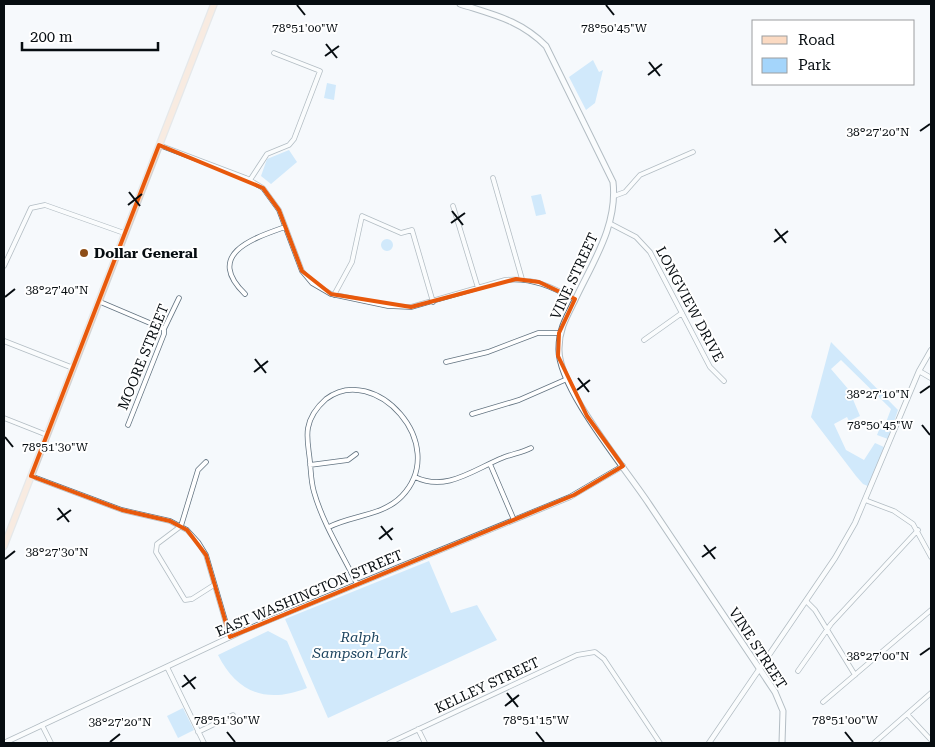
<svg xmlns="http://www.w3.org/2000/svg" width="935" height="747" font-family="'Roboto Serif',serif">
<style>
.green{fill:#a4d5fb}
.lines{fill:none;stroke-linecap:round;stroke-linejoin:round}
.minor-casing{stroke:#627380;stroke-width:5.5}
.tertiary-casing{stroke:#627380;stroke-width:6}
.secondary-casing{stroke:#627380;stroke-width:7}
.primary-casing{stroke:#d2d3d4;stroke-width:8}
.minor{stroke:#fff;stroke-width:4}
.tertiary{stroke:#fff;stroke-width:4.5}
.secondary{stroke:#fff;stroke-width:5}
.primary{stroke:#fbdac2;stroke-width:5.5}
.marked{fill:none;stroke:#e8590c;stroke-width:4;stroke-linejoin:round}
.ticks{fill:none;stroke:#070d11;stroke-width:2}
.poi-dot{fill:#8e4e18;stroke:#fff;stroke-width:2}
.labels{text-anchor:middle;stroke-width:4;stroke-linejoin:round;paint-order:stroke}
.poi-label{font-size:14px;font-weight:bold;fill:#070d11;stroke:#fff;text-anchor:start}
.street-label{font-size:14px;fill:#070d11;stroke:#fff}
.park-label{font-size:14px;font-style:italic;fill:#1d445f;stroke:#fff}
.ticks-label{font-size:12px;text-anchor:middle;fill:#070d11;stroke:#fff;stroke-width:4;stroke-linejoin:round;paint-order:stroke}
</style>
<rect width="100%" height="100%" fill="#f5f9fc"/>
<path class="green" d="M593,60l6,12 4,-2 -8,33 -9,7 -17,-33z
M327,83l9,2 -2,15 -10,-2z
M289,150l8,12 -26,22 -10,-8 6,-17z
M541,194l5,20 -10,2 -5,-20z
M381 245a6 6 0 1 1 12 0a6 6 0 1 1-12 0Z
M831,342l67,68 -10,29 -11,-4 4,-10h4l6,-16 -50,-49 -10,9 18,21 11,26 -11,5 -2,-4 -13,7 12,26 18,10 11,-17 9,4 -14,40 -7,-3 -7,-8 -45,-59z
M429,561l22,52 26,-8 20,35 -169,78 -43,-99z
M268,631l19,10 20,47c-40,16 -70,5 -89,-33z
M183,708l11,22 -16,8 -11,-22z"/>
<g class="lines">
<g class="minor-casing">
<path id="minor" d="M159,145l87,33 17,10 16,22 23,61 10,12 19,11 57,12 23,1 94,-27c27,-3 47,7 70,19
M493,178l29,101
M250,180l17,-26 22,-9 5,-6 26,-68 -46,-18
M614,196l11,-4 15,-17 53,-23
M453,206l25,82
M611,224l25,13 14,15 60,115 14,14
M4,266l27,-58 14,-3 79,28
M245,294c-41,-40 9,-56 40,-67
M334,295l18,-33 10,-46 39,17 11,-3 21,72
M98,301l66,28
M644,340l38,-27
M446,362l42,-10 50,-19h21
M472,414l47,-14 48,-21
M4,418l43,17
M128,425l36,-91v-5l15,-31
M206,462l-8,8 -17,56 -24,18 -1,8 29,48 7,-1 22,-14
M490,464l24,56
M310,465l38,-5 8,-6
M31,476l91,34 48,11 17,9 11,12 8,13 24,82
M415,477c31,15 58,-7 87,-19 9,-4 19,-5 29,-10
M865,500l29,11 19,13 18,33
M329,527c23,-12 54,-11 73,-31 49,-52 -28,-134 -76,-97 -9,8 -16,17 -18,29 -2,11 1,22 2,34 1,10 1,20 4,30 9,32 29,63 43,92
M806,601l9,9 40,65
M167,667l37,76
M798,671l33,-47 87,-94
M823,702l108,-92
M907,714l24,26
M42,725l9,18
M418,729l7,14
M198,732l35,-17
M389,743l188,-88 18,-3 9,7 56,84
M874,743l57,-50"/>
</g>
<g class="tertiary-casing">
<path id="tertiary" d="M4,341l69,27
M919,371l12,7
M4,743l239,-112 327,-134 53,-31
M709,743l126,-185 20,-35 64,-152 12,-21"/>
</g>
<g class="secondary-casing">
<path id="secondary" d="M460,4c34,11 60,16 86,42l67,136c5,44 -21,81 -39,120 -8,16 -15,28 -15,46 -2,39 67,121 90,156 42,63 84,126 126,188l8,19 -1,32"/>
</g>
<g class="primary-casing">
<path id="primary" d="M4,546l210,-542"/>
</g>
<use href="#minor" class="minor"/>
<use href="#tertiary" class="tertiary"/>
<use href="#secondary" class="secondary"/>
<use href="#primary" class="primary"/>
</g>
<path d="M0 0H935V747H0ZM159,145l104,43 16,22 23,61 29,23 80,13 105,-28 23,3 36,17 -16,34 -1,23 29,60 36,50 -49,29 -344,142 -24,-82 -19,-25 -17,-9 -48,-11 -91,-34z" fill="#f5f9fc" fill-opacity=".55" fill-rule="evenodd"/>
<path class="marked" d="M159,145l104,43 16,22 23,61 29,23 80,13 105,-28 23,3 36,17 -16,34 -1,23 29,60 36,50 -49,29 -344,142 -24,-82 -19,-25 -17,-9 -48,-11 -91,-34z"/>
<path class="ticks" d="M297,5l8,10M606,5l8,10M326,44l11,14M325,56l14,-10M649,62l11,14M648,75l14,-11M920,131l10,-7M129,192l11,14M128,205l14,-11M452,211l11,14M451,223l14,-10M775,229l11,14M774,242l14,-11M5,297l10,-8M255,359l11,14M254,372l14,-11M578,378l11,14M577,390l13,-10M920,393l10,-7M922,425l8,10M5,437l8,10M58,508l11,14M57,520l14,-10M381,526l11,14M379,539l14,-11M704,545l11,14M702,557l14,-10M5,559l10,-8M920,655l10,-7M184,675l11,14M182,687l14,-10M507,693l11,14M505,706l14,-11M227,732l8,10M536,732l8,10M845,732l8,10M110,742l10,-8"/>
<circle class="poi-dot" cx="84" cy="253" r="5"/>
<g class="labels">
<g class="poi-label">
<text x="94" y="258">Dollar General</text>
</g>
<g class="street-label">
<text transform="translate(574 276) rotate(-65)" y="5">VINE STREET</text>
<text transform="translate(690 304) rotate(62)" y="5">LONGVIEW DRIVE</text>
<text transform="translate(143 357) rotate(-68)" y="5">MOORE STREET</text>
<text transform="translate(309 593) rotate(-23)" y="5">EAST WASHINGTON STREET</text>
<text transform="translate(758 648) rotate(57)" y="5">VINE STREET</text>
<text transform="translate(487 685) rotate(-25)" y="5">KELLEY STREET</text>
</g>
<g class="park-label">
<text x="360" y="642">Ralph<tspan x="360" dy="16">Sampson Park</tspan></text>
</g>
</g>
<g class="ticks-label">
<text x="305" y="32">78°51'00"W</text>
<text x="614" y="32">78°50'45"W</text>
<text x="878" y="136">38°27'20"N</text>
<text x="57" y="294">38°27'40"N</text>
<text x="878" y="398">38°27'10"N</text>
<text x="880" y="429">78°50'45"W</text>
<text x="55" y="451">78°51'30"W</text>
<text x="57" y="556">38°27'30"N</text>
<text x="878" y="660">38°27'00"N</text>
<text x="227" y="724">78°51'30"W</text>
<text x="536" y="724">78°51'15"W</text>
<text x="845" y="724">78°51'00"W</text>
<text x="120" y="726">38°27'20"N</text>
</g>
<rect width="935" height="747" fill="none" stroke="#070d11" stroke-width="10"/>
<rect x="752" y="20" width="162" height="65" fill="#ffffff" stroke="#9c9ea0"/>
<rect x="762" y="36" width="25" height="8" fill="#fbdac2" stroke="#9c9ea0"/>
<text x="798" y="45" font-size="15" fill="#070d11">Road</text>
<rect x="762" y="58" width="25" height="15" fill="#a4d5fb" stroke="#9c9ea0"/>
<text x="798" y="70" font-size="15" fill="#070d11">Park</text>
<path d="M22 42v8h136v-8" fill="none" stroke="#070d11" stroke-width="2.5"/>
<text x="30" y="42" font-size="15" fill="#070d11" stroke="#ffffff" stroke-width="4" paint-order="stroke">200 m</text>
</svg>
